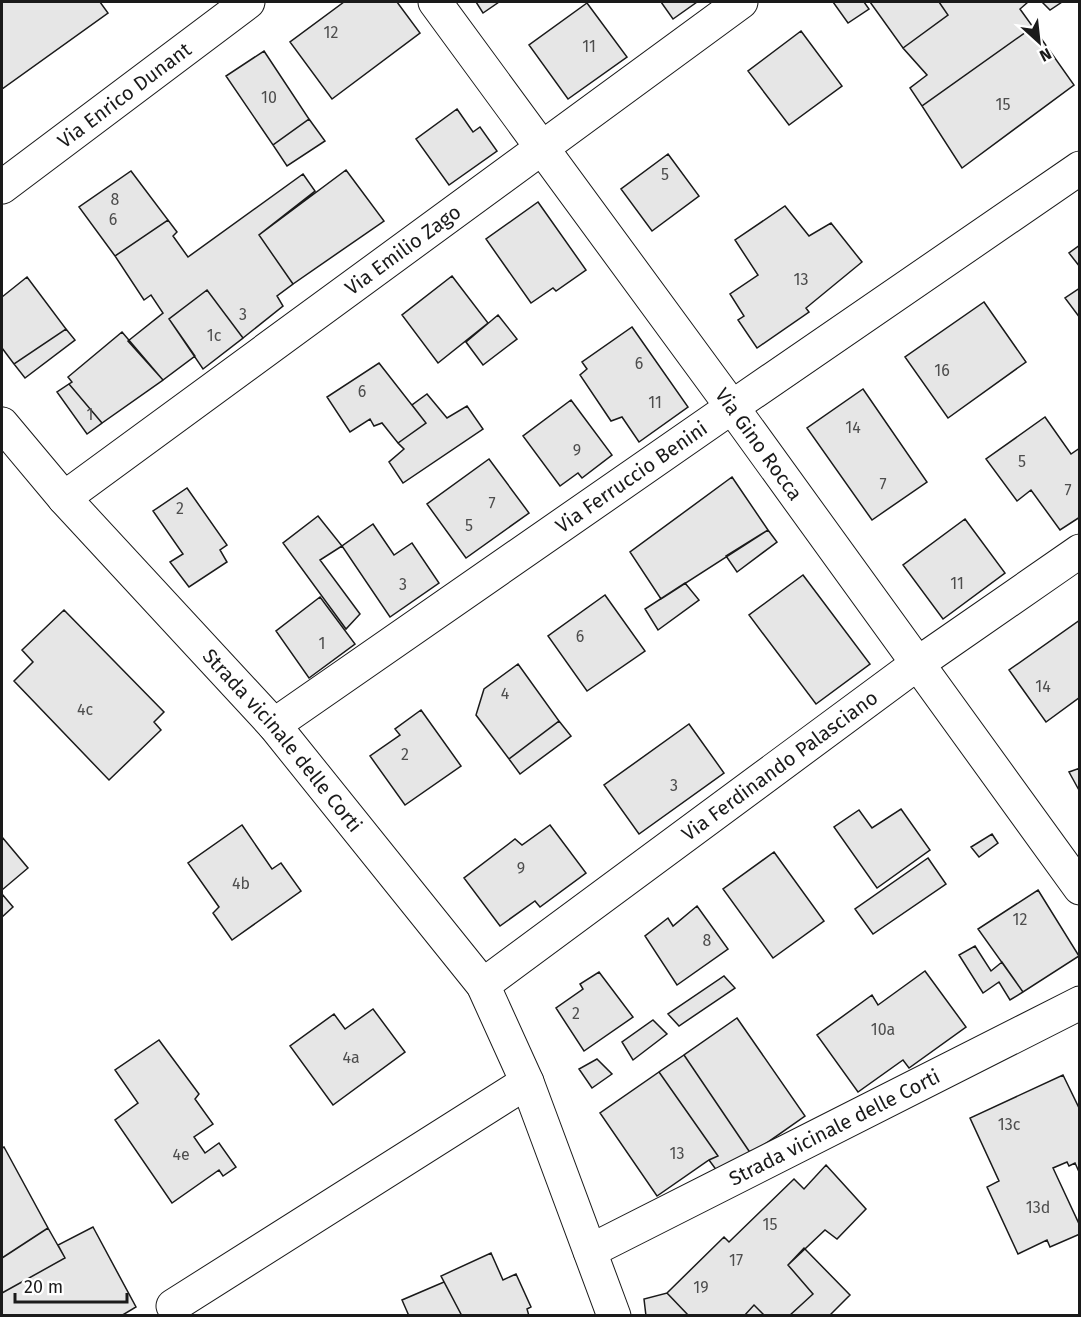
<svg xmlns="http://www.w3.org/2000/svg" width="1081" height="1317" font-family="'Fira Sans',sans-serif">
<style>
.building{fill:#e6e6e6;stroke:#1a1a1a;stroke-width:1.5}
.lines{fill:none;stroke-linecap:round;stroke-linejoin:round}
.minor-casing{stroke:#1a1a1a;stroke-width:35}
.minor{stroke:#fff;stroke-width:33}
.labels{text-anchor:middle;stroke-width:4.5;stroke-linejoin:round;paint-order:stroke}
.number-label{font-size:16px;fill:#4d4d4d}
.street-label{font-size:20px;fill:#1a1a1a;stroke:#fff}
</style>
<rect width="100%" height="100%" fill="#fff"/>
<path class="building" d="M2,2h98l8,11 -106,76z
M344,2h53l23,31 -88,66 -42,-57z
M476,2h23l-16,11z
M661,2h36l-24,17z
M833,2h31l5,7 -21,14z
M870,2h69l9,13 -45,33z
M939,2h89l-8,7 13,18 -111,79 -12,-18 17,-13 -24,-27 45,-33z
M1042,2h20l-12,8z
M587,3l40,54 -59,42 -39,-54z
M1033,27l41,58 -112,83 -40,-62z
M801,31l41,55 -53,39 -41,-54z
M264,51l45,68 -36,26 -47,-69z
M457,109l16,23 7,-5 17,24 -48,34 -33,-46z
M309,119l16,22 -38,25 -14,-21z
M668,154l31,42 -47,35 -31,-42z
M346,170l38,51 -91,63 -34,-49z
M131,171l37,49 -53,36 -36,-49z
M303,174l12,17 -56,44 34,49 -16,12 6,10 -40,32 -36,-48 -38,29 26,37 -32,24 -35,-39 35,-28 -12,-18 -7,5 -29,-44 53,-36 9,12 -4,4 15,21z
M538,202l48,68 -30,21 -3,-3 -22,15 -45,-64z
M785,206l24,30 22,-13 31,39 -56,46 3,4 -52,36 -19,-28 6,-4 -14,-22 28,-19 -23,-35z
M1080,245v22l-11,-14z
M452,276l36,47 -50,40 -36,-48z
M27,277l39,52 -52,35 -12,-16v-51z
M1080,288v30l-15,-20z
M207,290l36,48 -40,31 -34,-50z
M984,302l42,60 -78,56 -43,-61z
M498,315l19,24 -34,26 -17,-23z
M632,327l56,80 -49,35 -17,-25 -11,4 -31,-46 7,-6 -5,-7z
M66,329l9,11 -50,38 -11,-14z
M122,332l41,48 -61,43 -33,-39 3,-2 -4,-5z
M379,363l47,60 -28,20 -16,-20 -8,3 -4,-7 -20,13 -23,-35z
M69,384l33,39 -15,11 -30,-42z
M863,389l64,93 -55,38 -65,-92z
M427,394l20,24 20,-12 16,23 -80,54 -14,-21 15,-13 -6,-6 28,-20 -14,-18z
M571,400l41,55 -30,23 -4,-5 -18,13 -37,-50z
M1045,417l26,37 9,-6v69l-20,13 -29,-40 -14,11 -31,-42z
M489,459l40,54 -63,45 -39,-54z
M732,477l36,53 -107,69 -31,-47z
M187,488l40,57 -7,5 7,12 -38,25 -19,-25 13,-8 -30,-43z
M318,516l24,30 -22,14 40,54 -14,15 -63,-86z
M965,519l40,54 -62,46 -40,-54z
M373,524l21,31 18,-12 27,40 -49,34 -48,-71z
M768,530l9,12 -40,30 -11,-16z
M803,575l67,89 -54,40 -67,-89z
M685,583l14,17 -41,30 -13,-21z
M605,595l40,56 -58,40 -39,-55z
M320,597l35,47 -46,34 -33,-47z
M64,610l100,102 -10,10 7,8 -52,50 -95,-99 19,-19 -11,-12z
M1080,620v77l-34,25 -37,-52z
M518,664l41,57 -50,38 -33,-44 8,-26z
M421,710l40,56 -56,39 -35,-49 30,-21 -5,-6z
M559,721l12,15 -51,38 -11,-15z
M689,724l35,49 -85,61 -35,-49z
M1080,768v24l-11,-20z
M901,809l29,41 -53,38 -43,-61 25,-17 13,18z
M242,825l30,44 9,-6 20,28 -69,49 -19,-27 6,-6 -31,-44z
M550,825l36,48 -46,34 -5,-6 -35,25 -36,-48 51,-39 7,6z
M992,834l6,9 -19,14 -8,-10z
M2,837l26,31 -26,22z
M774,852l50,69 -51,37 -50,-69z
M928,858l18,26 -73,50 -18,-25z
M1038,890l41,66 -56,36 -45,-63z
M2,894l11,13 -11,10z
M697,906l31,43 -51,36 -32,-49 23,-18 5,8z
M975,946l16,25 11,-9 21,30 -13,8 -11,-18 -16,11 -24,-38z
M925,971l41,56 -57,41 -6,-8 -45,32 -41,-57 55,-40 6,10z
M599,972l34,45 -49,34 -28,-43 27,-19 -3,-5z
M724,976l11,12 -56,38 -11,-12z
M373,1009l32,43 -72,53 -43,-59 44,-32 11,15z
M737,1018l68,98 -54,38 -67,-99z
M653,1020l14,14 -34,26 -11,-18z
M159,1040l40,54 -4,5 18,25 -19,13 11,16 14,-10 17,24 -13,9 -4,-6 -47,33 -57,-83 23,-17 -23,-33z
M684,1055l67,99 -31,21 -11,-15 9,-4 -59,-84z
M597,1059l15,15 -20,14 -13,-19z
M659,1072l59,84 -9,4 -52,36 -57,-83z
M1063,1075l17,35v64l-5,-11 -6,3 -2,-4 -14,6 27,58v8l-30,13 -3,-7 -29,14 -31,-67 12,-6 -29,-63z
M4,1147l44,81 -46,30v-110z
M826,1165l40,44 -29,30 -12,-9 -37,35 25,29 -24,22h-24l-11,-11 -10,11h-55l-22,-23 57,-56 5,5 65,-63 10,10z
M93,1227l43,80 -15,9h-119v-23l63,-35 -7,-13z
M48,1228l17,30 -63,35v-35z
M804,1248l46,47 -21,21h-40l24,-22 -25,-29z
M491,1253l12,27 13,-6 15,33 -4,2 2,7h-67l-21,-40z
M444,1282l18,34h-53l-7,-16z
M667,1293l22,23h-43l-2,-17z
M754,1305l11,11h-21z"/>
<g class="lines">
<g class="minor-casing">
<g id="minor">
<path id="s1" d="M435,2l297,405 348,481"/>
<path id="s2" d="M2,187l246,-185"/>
<path id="s3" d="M2,424l62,74 210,227 209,260 44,97 87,234"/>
<path id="s4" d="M64,498l677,-496"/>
<path id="s5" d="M274,725l458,-318 348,-239"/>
<path id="s6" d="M483,985l434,-321 163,-113"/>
<path id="s7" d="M590,1251l490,-248"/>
<path d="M173,1306l354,-224"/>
</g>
</g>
<use href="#minor" class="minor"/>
</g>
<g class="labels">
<g class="number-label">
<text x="331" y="38">12</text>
<text x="589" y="52">11</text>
<text x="269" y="103">10</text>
<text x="1003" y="110">15</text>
<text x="665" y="180">5</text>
<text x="115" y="205">8</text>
<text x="113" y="225">6</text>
<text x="801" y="285">13</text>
<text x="243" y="320">3</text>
<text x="214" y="341">1c</text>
<text x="639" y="369">6</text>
<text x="942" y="376">16</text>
<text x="362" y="397">6</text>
<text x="655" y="408">11</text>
<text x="90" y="420">1</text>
<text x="853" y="433">14</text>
<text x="577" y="456">9</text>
<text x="1022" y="467">5</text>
<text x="883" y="490">7</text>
<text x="1068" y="496">7</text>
<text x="492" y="509">7</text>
<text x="180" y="514">2</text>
<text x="469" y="531">5</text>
<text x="957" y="589">11</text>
<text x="403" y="590">3</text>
<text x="580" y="642">6</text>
<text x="322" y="649">1</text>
<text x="1043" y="692">14</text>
<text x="505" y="699">4</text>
<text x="85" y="715">4c</text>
<text x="405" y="760">2</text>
<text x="674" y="791">3</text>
<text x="521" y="874">9</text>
<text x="241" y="889">4b</text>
<text x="1020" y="925">12</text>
<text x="707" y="946">8</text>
<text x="576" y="1019">2</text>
<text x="883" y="1035">10a</text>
<text x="351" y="1063">4a</text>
<text x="1009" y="1130">13c</text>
<text x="677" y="1159">13</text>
<text x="181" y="1160">4e</text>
<text x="1038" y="1213">13d</text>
<text x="770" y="1230">15</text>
<text x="736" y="1266">17</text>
<text x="701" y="1293">19</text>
</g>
<g class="street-label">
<text dy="7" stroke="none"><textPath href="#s2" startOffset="153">Via Enrico Dunant</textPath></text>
<text dy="7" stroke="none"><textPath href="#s4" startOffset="420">Via Emilio Zago</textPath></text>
<text dy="7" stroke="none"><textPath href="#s1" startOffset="548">Via Gino Rocca</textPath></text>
<text dy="7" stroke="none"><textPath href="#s5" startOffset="435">Via Ferruccio Benini</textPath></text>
<text dy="7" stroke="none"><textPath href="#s3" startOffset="423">Strada vicinale delle Corti</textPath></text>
<text dy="7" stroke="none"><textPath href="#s6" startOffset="369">Via Ferdinando Palasciano</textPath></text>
<text dy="7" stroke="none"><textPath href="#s7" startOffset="274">Strada vicinale delle Corti</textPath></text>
</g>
</g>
<rect width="1081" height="1317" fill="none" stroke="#1a1a1a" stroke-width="6"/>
<g transform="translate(1039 42) rotate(153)" stroke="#ffffff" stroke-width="4.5" paint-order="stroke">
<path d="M0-4.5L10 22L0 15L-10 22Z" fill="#1a1a1a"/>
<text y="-9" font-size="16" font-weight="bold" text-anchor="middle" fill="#1a1a1a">N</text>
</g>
<path d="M15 1293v9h112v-9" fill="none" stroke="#1a1a1a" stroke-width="3"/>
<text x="24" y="1293" font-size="18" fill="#1a1a1a" stroke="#ffffff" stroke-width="4.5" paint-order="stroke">20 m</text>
</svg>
